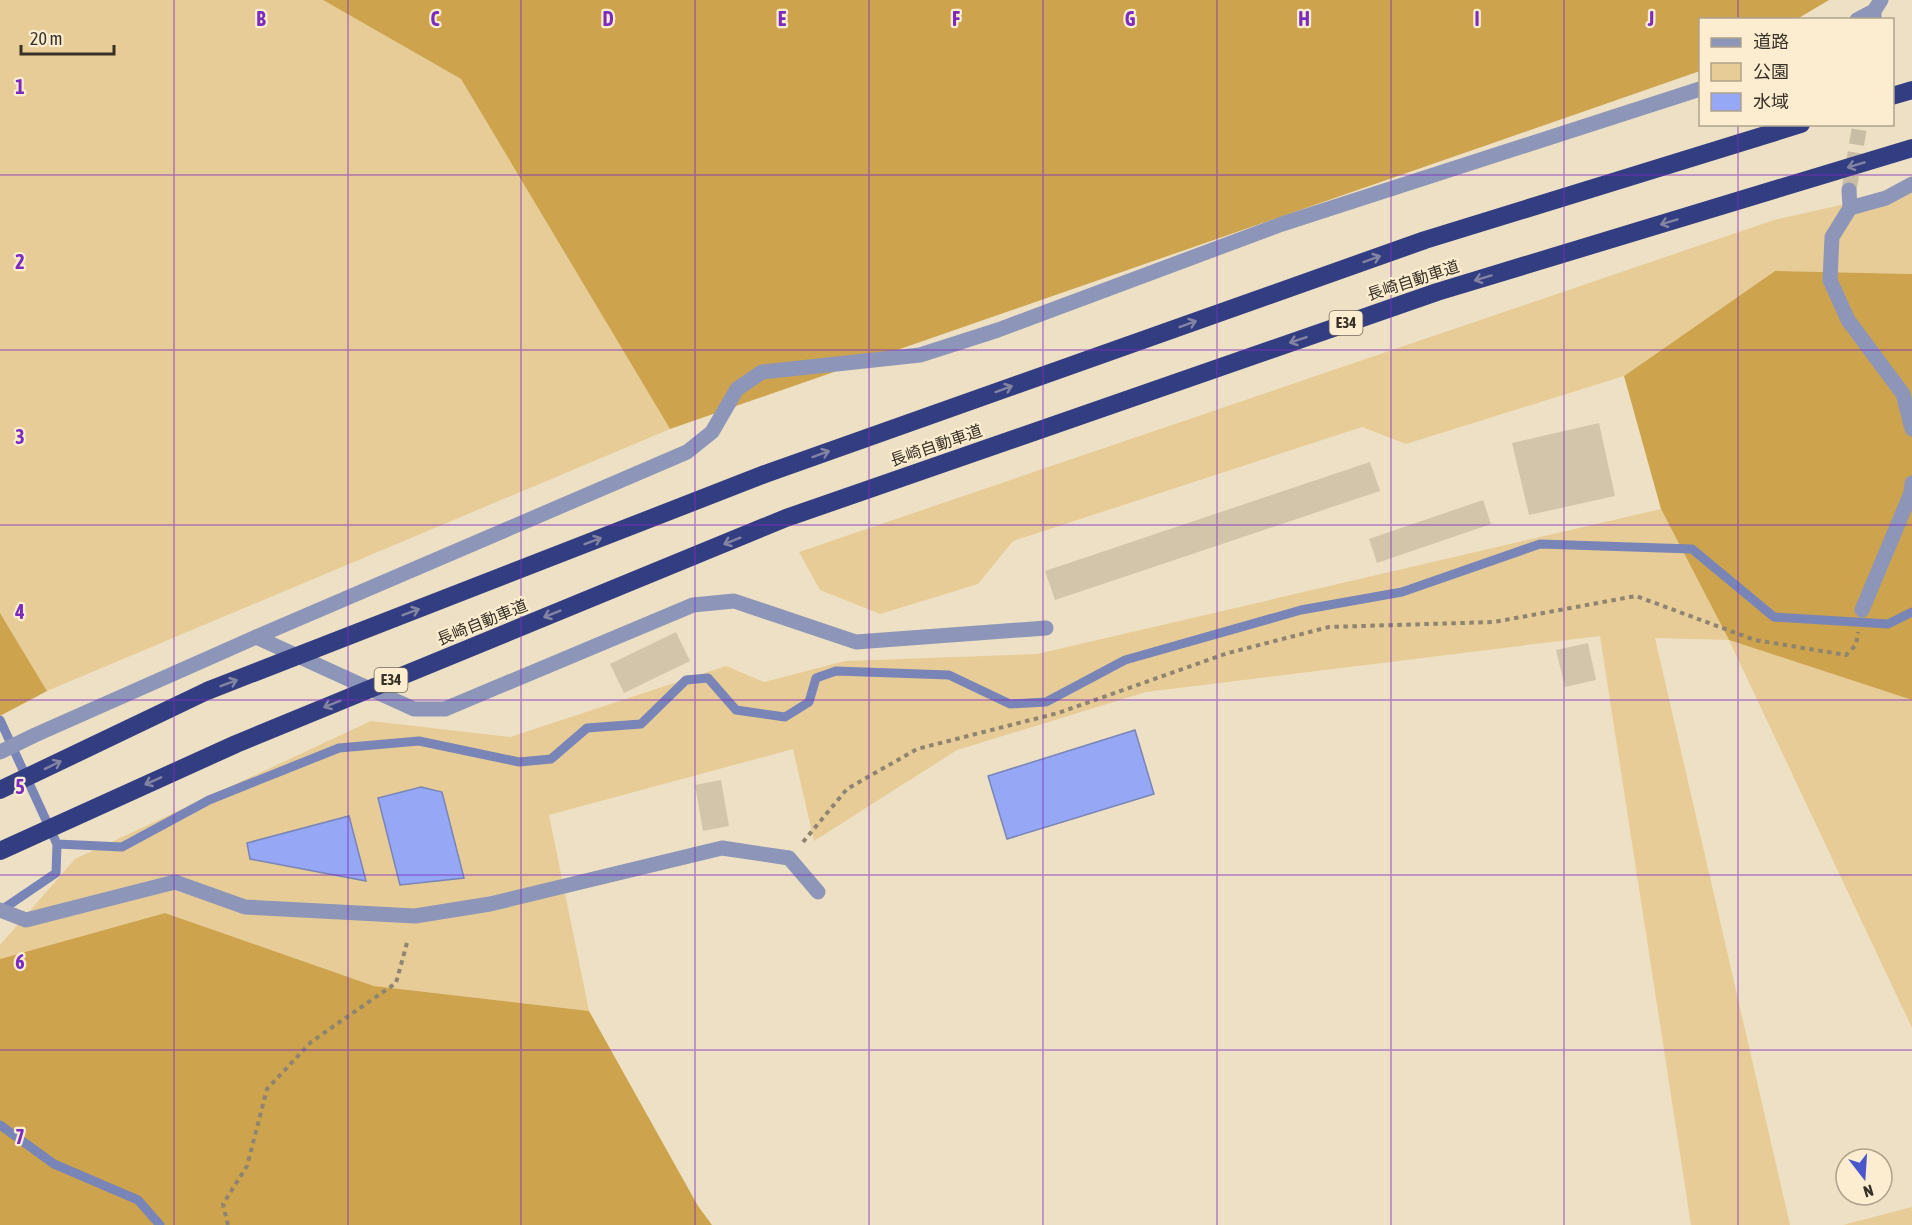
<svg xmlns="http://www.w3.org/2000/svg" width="1912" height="1225" font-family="'Asap Condensed','Noto Sans JP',sans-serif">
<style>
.green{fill:#e8cc97}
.forest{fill:#cda34e}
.water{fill:#95a7f5;stroke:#7984b7;stroke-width:1.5}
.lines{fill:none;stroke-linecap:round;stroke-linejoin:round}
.stream{stroke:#7984b7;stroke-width:9}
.building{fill:#d3c5aa}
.minor-tunnel{stroke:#c9bda5;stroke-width:15;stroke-dasharray:15 8;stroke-linecap:butt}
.path{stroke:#8e8471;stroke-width:4;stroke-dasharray:4.5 4.5;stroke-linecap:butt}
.service{stroke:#8d96b8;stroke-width:15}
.minor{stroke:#8d96b8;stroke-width:15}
.motorway{stroke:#333d82;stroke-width:18}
.oneway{stroke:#8383a2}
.grid{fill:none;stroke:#7b2cbf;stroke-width:1.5;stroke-opacity:0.55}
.labels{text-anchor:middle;stroke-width:4.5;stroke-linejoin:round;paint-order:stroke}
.shield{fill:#fcedd1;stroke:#72695a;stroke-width:1.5}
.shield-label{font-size:15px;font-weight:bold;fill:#373127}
.street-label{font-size:16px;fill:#373127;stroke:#fcedd1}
.grid-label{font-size:20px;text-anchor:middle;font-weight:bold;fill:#7b2cbf;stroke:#fcedd1;stroke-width:4.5;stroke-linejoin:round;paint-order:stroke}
</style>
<rect width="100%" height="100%" fill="#eee0c4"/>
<path class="green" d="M0,0h323l138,79 209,350 -623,262 -47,-78z
M1912,189v85l-137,-3 -151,105 -218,68 -44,-17 -349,114 -35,43 -98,30 -60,-24 -21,-38 975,-332z
M1661,509l68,131 183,60v328l-183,-388 -74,-2 135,587h-99l-91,-589 -454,56 -189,58 -143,91 -21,-92 -244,66 40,196 -215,-25 -209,-73 -165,46v-14l75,-86 296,-138 139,16 216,-71 38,16 81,-21 192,-7z
M1912,1207v18h-69z"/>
<path class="forest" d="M323,0h1506l-32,19 -97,1v51l-1030,358 -209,-350z
M1775,271l137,3v426l-183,-60 -68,-131 -37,-133z
M0,613l47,78 -47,25z
M165,913l209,73 215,25 109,195 14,19h-712v-266z"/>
<path class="water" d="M1135,730l19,64 -147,45 -19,-63z
M421,787l21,5 22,86 -64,7 -22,-87z
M349,816l17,65 -116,-22 -3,-16z"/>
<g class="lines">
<path class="stream" d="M0,720l57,124 -1,29 -56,38
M57,844l65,3 87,-47 130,-52 80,-7 100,21 32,-3 36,-31 54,-4 45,-44 22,-2 28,32 49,7 24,-15 7,-24 20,-7 113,4 61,29 36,-2 79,-42 176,-50 101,-18 138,-48 152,5 82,68 114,7 24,-12
M0,1125l54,39 84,36 22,25"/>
</g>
<path class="building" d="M1599,423l16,73 -86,19 -17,-72z
M1370,462l10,29 -325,109 -10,-29z
M1483,500l8,24 -114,39 -8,-24z
M676,632l14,29 -66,32 -14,-29z
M1588,643l8,37 -31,7 -9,-37z
M721,780l8,46 -26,5 -8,-46z"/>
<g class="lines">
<path class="minor-tunnel" d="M1849,190l11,-66"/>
<path class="path" d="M803,842l44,-53 70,-40 141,-36 170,-60 101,-26 165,-5 142,-26 119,44 91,15 10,-10 2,-13
M228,1225l-5,-21 24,-38 20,-77 44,-47 85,-59 12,-44"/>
<path class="service" d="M256,637l158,72h31l248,-104 41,-4 122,41 190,-14
M0,910l26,10 149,-38 70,25 170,9 75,-12 232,-56 67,10 29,34"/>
<path class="minor" d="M1857,20l17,-9
M1874,20v-9l7,-11
M1849,190l1,18 -18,29 -2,43 18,40 55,74 9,35
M1850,208l36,-10 26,-14
M1862,610l49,-117 1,-10
M0,752l35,-17 221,-98 431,-185 25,-20 25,-43 25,-17 158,-17 78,-25 284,-106 418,-135"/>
<path class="motorway" d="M1892,96l20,-6
M0,790l207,-99 558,-217 660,-234 376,-116
M0,851l236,-107 550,-226 651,-226 475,-144"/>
</g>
<defs><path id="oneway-shaft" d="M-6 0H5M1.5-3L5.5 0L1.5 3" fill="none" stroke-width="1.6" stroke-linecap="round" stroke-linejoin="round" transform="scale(1.5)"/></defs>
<g class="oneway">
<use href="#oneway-shaft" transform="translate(1856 165) rotate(163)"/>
<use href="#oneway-shaft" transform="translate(1669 222) rotate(163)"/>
<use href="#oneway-shaft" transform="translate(1372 259) rotate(-20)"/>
<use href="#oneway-shaft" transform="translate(1483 278) rotate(163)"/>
<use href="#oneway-shaft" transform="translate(1188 324) rotate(-20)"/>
<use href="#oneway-shaft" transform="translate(1298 340) rotate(161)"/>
<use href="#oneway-shaft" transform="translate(1004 389) rotate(-20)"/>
<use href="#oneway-shaft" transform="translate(821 454) rotate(-20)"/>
<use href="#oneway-shaft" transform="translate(593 541) rotate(-21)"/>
<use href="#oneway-shaft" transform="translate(732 541) rotate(158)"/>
<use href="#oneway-shaft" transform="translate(411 612) rotate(-21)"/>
<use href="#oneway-shaft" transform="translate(552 614) rotate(158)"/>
<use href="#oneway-shaft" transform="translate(229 683) rotate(-21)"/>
<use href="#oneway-shaft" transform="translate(332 704) rotate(158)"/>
<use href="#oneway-shaft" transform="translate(53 765) rotate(-26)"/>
<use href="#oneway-shaft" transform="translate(153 781) rotate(156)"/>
</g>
<path class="grid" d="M174,0v1225M348,0v1225M521,0v1225M695,0v1225M869,0v1225M1043,0v1225M1217,0v1225M1391,0v1225M1564,0v1225M1738,0v20M1738,124v1101M0,175h1912M0,350h1912M0,525h1912M0,700h1912M0,875h1912M0,1050h1912"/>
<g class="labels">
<g class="shield">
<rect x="1329.5" y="311" width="33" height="24" rx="4.5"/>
<rect x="374.5" y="668" width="33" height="24" rx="4.5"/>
</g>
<g class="shield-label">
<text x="1346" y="328">E34</text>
<text x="391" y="685">E34</text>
</g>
<g class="street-label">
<text transform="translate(1413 280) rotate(-18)" y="6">長崎自動車道</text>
<text transform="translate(936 445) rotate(-19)" y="6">長崎自動車道</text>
<text transform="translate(482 622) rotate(-22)" y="6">長崎自動車道</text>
</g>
</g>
<g class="grid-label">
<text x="261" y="26">B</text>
<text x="435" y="26">C</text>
<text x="608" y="26">D</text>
<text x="782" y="26">E</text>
<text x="956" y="26">F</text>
<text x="1130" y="26">G</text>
<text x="1304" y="26">H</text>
<text x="1477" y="26">I</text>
<text x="1651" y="26">J</text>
<text x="20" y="94">1</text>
<text x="20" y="269">2</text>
<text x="20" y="444">3</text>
<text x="20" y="619">4</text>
<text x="20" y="794">5</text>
<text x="20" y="969">6</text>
<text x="20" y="1144">7</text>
</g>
<rect x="1699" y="18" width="195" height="108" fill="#fcedd1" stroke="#ada28d" stroke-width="1.5"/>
<rect x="1711" y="38" width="30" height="9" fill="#8d96b8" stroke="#ada28d" stroke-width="1.5"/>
<text x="1753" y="48" font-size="18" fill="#373127">道路</text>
<rect x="1711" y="63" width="30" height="18" fill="#e8cc97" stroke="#ada28d" stroke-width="1.5"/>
<text x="1753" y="78" font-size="18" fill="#373127">公園</text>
<rect x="1711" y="93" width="30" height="18" fill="#95a7f5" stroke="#ada28d" stroke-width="1.5"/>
<text x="1753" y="108" font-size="18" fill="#373127">水域</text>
<g transform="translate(1864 1177) rotate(163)"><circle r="28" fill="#fcedd1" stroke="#ada28d" stroke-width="1.5"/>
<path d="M0-4.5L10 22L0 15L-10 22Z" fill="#4a57cc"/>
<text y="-9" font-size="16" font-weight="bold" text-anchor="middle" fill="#373127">N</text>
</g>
<path d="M21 45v9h93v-9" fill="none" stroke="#373127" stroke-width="3"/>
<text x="30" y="45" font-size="18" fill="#373127" stroke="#fcedd1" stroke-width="4.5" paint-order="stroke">20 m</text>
</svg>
